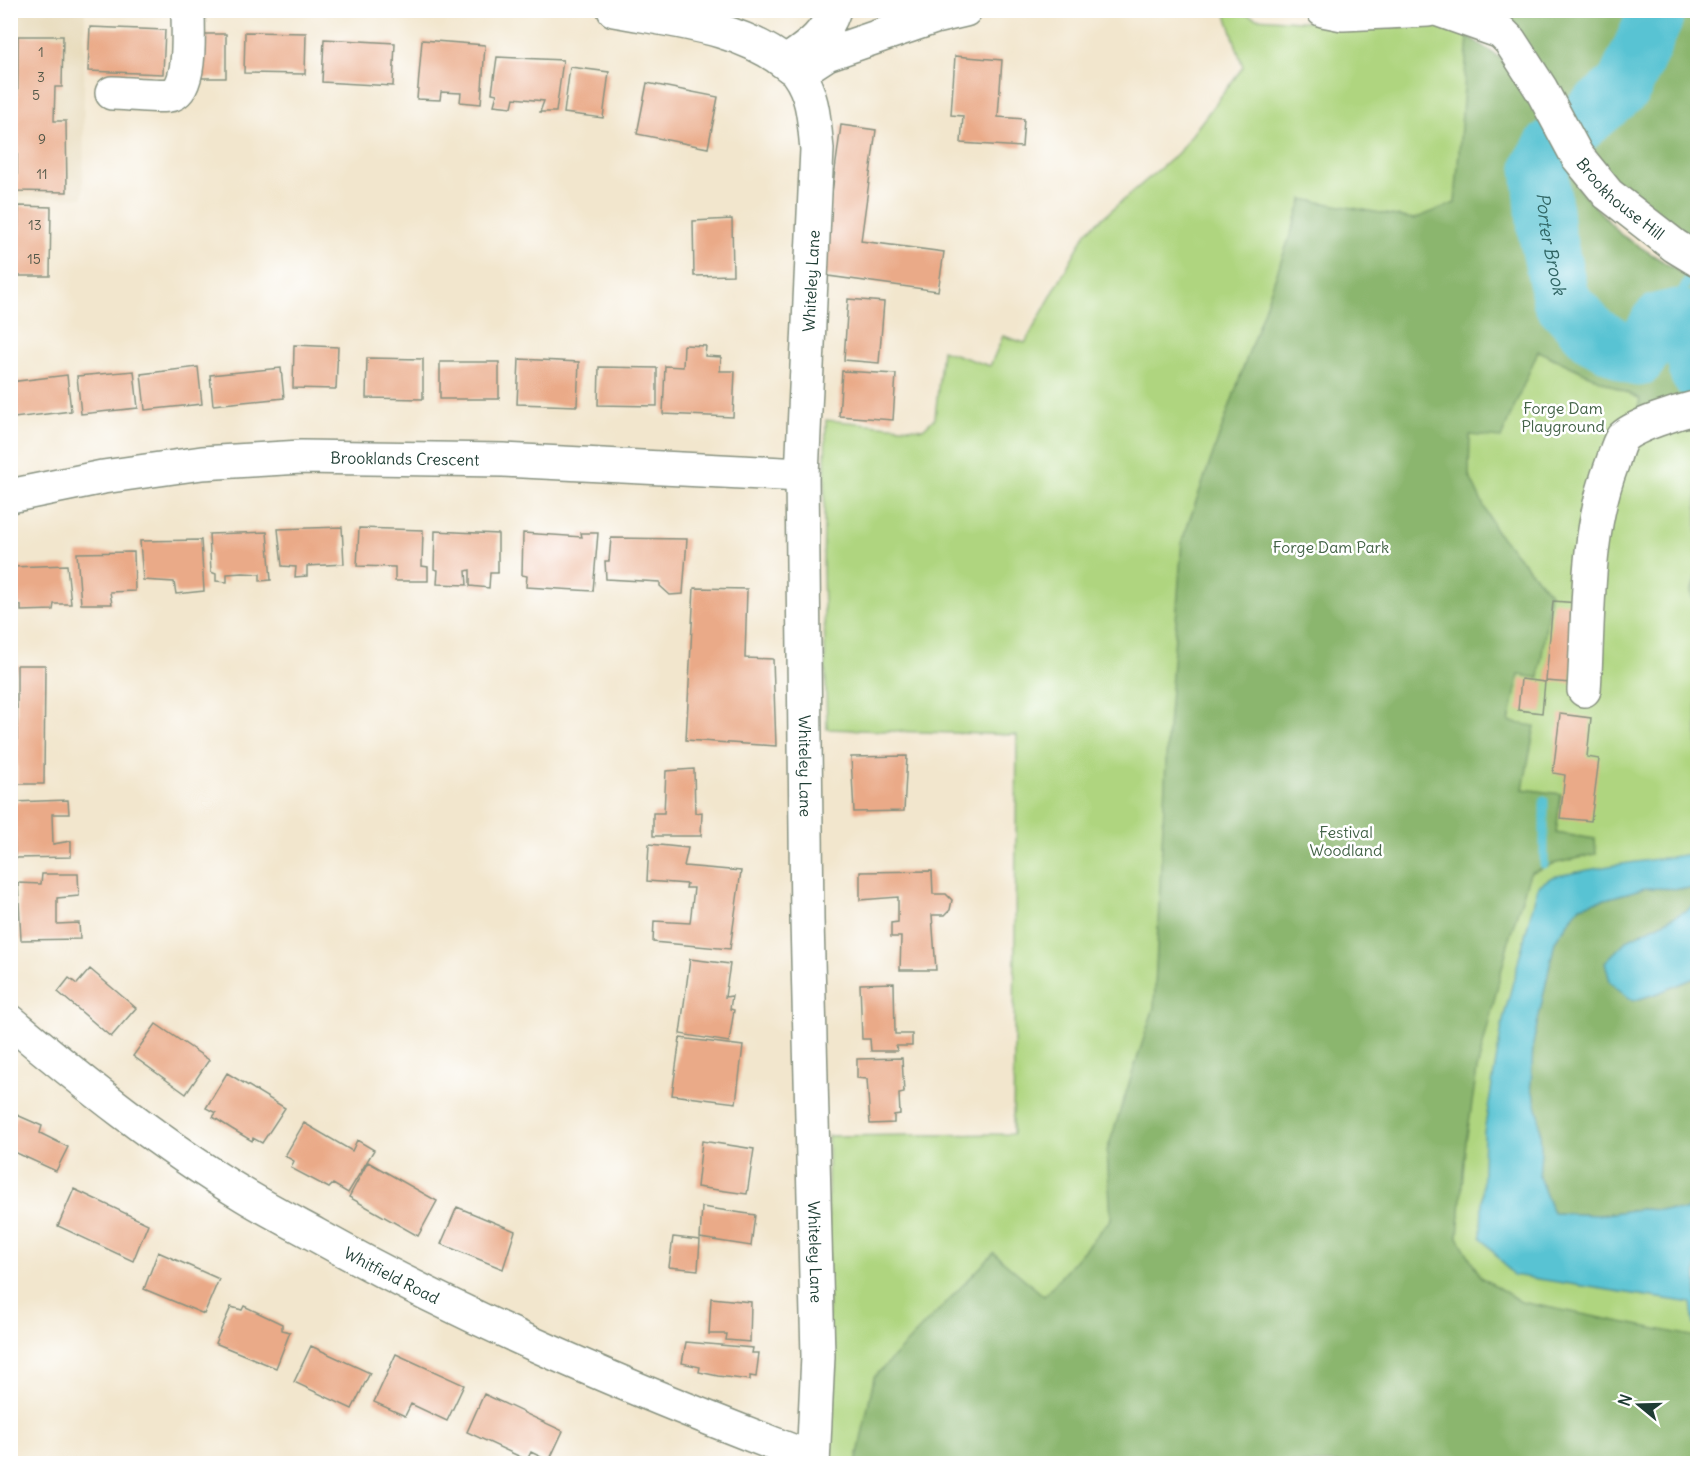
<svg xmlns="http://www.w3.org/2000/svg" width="1708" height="1474" font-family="Delius,sans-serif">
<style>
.built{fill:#e7daba}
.green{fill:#afd57f;stroke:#67895a;stroke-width:1.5}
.forest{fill:#8bb66e;stroke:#557a51;stroke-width:1.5}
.water{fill:#58c3d3;stroke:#3c8084;stroke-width:1.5}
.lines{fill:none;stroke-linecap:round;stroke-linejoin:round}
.stream{stroke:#58c3d3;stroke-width:9}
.river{stroke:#58c3d3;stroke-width:57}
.building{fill:#eaaa88}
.minor-casing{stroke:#889280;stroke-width:36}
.minor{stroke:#fff;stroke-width:33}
.labels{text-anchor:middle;stroke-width:5;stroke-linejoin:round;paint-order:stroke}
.number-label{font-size:14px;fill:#525849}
.street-label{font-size:16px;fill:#1f3d34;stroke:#fff}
.park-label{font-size:16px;fill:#436347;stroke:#fff}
.water-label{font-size:18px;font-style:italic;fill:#306564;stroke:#fff}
</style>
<rect width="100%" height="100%" fill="#fff"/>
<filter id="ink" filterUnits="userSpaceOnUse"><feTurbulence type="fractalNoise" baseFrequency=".0167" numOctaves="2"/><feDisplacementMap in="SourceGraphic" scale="12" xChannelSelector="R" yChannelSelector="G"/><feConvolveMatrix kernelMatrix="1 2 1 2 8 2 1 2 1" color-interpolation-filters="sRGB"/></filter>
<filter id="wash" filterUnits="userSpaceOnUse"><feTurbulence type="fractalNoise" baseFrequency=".008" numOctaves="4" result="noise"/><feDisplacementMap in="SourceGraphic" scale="24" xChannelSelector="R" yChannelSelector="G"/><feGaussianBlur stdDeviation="1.35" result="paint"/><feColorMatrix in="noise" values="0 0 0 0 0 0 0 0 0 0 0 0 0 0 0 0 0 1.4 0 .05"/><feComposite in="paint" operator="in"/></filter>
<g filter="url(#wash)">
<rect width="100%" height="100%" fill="#f2e6cd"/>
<path class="built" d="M11,11h74l-2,187 -72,-2z"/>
<path class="green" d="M1225,11h13l18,7 128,9 64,-4 20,13 79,93 32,60 42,46 76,48v1180h-869v-327l185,-2 4,-399 -190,-6 -4,-157 3,-152 97,9 12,-11 7,-68 48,16 13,-30 22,7 62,-112 91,-78 65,-86z"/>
<path class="forest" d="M1508,11h189v237l-63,-39 -126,-181z
M1468,36l54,37 25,56 32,60 42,46 76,48 1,141 -62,-8 4,-17 -102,-48 -37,87 -31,-3 -1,40 27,56 54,62 -11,85 -20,-3 -10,47 26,4 -12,63 38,5 -5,39 39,6 1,15 -43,10 -23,9 -20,63 -33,134 -12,79 -7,88 23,40 40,25 176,35v126l-841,1 18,-87 120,-124 50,43 67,-77 -4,-68 47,-144 13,-265 15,-201 121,-342 111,20 41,-16z
M1697,571v46l-6,-24z
M1645,888l48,1 3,12 -8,9 -61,30 6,61 25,-8 39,-16 1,220 -12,14 -47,-2 -40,6 -46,-2 -14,-36 2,-27 -2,-35 -8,-30 2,-41 22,-103 25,-35z"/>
<path class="water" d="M1697,853v124l-39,16 -25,8 -23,-19 -5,-20 22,-22 61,-30 8,-9 -3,-12 -48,-1 -65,18 -25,35 -22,103 -2,41 8,30 2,35 -2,27 14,36 46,2 40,-6 47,2 11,-14v129l-3,-1 -3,-22 -178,-28 -32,-38 3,-105 19,-112 35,-134 14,-9 57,-11z"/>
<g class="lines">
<path class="stream" d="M1678,317l3,-23 16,-30
M1628,375l10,-17
M1544,864v-64"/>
<path class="river" id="s1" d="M1656,10l-1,8 -31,68 -71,60 -13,21 6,64 15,69 32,35 45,23 22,-37 18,-4 17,41 3,14"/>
</g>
<g id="blocks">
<path class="building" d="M90,27l75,3 -2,44 -75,-3z
M245,32l61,1 -1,41 -61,-1z
M194,34h32v44h-32z
M18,36h45l-1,51h-7l-1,34h12l1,71 -50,-1z
M324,39l71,4 -2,43 -71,-4z
M422,40l63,5 -4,59 -21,-2 1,-9 -20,-1 -1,8 -23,-1z
M955,56l47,4 -4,57 26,2 -2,28 -61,-4 2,-27 -12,-1z
M497,57l66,3 -7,52h-16l4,-11 -30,-3 -2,9 -18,-2 3,-11 -5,-1z
M570,67l39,5 -6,46 -39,-5z
M647,83l71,14 -10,51 -71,-14z
M841,125l35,5 -15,111 83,11 -6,39 -117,-16z
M19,206l32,1 -1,69h-33z
M732,219l1,56 -39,1 -1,-55z
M848,299l36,3 -5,61 -35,-3z
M294,345l44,2 -2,42 -43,-1z
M684,345l22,1 -1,10 16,1 -1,14h15l-2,46 -70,-3 2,-48 18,1z
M367,358l56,1v40l-57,-1z
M519,359l60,3 -2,44 -60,-2z
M440,362h59v37h-59z
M198,367l4,37 -57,6 -4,-36z
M599,367l58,1v38l-59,-1z
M281,368l3,30 -71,7 -3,-30z
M134,371l4,37 -57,6 -4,-38z
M842,371l54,3 -3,46 -54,-4z
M67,375l4,36 -57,7 -4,-36z
M342,527l2,37 -37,2v10l-12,1 1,-10 -14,-1 -4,-37z
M359,528l64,2 -1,36 6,1v14h-33v-14l-38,-1z
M435,531l63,3v39h-8l-1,15 -19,-2v-16l-4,1 1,14 -30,-1 1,-14 -4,-1z
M267,532l4,48 -11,1v-7l-17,-1 -16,1v8l-11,-1v-7l-5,-2 -2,-38z
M523,533l59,4 -1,-4h17l-5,58 -67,-4 1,-11 -5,-1z
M611,538l76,1 -4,55 -13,1 -10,-9v-4l-54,-3 -1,-18h4z
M201,540l3,51 -28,3 -2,-12 -31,-2 -3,-39z
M134,552l1,39 -25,1 2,12h-31l-4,-51z
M67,565l4,39h-17l-1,6 -32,1v-6l-7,-1 -3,-37z
M694,588l53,1 -2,69 28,1 3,87 -90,-6z
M1553,601l25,2 -7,80 -25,-2z
M17,665h28l-1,119h-27z
M1521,679l24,3 -3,31 -24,-3z
M1560,714l31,4 -4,39 12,2 -8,62 -31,-3 5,-43 -12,-2z
M907,756l-3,55 -50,1 -3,-55z
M694,769l1,44 7,-1 -1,24h-48v-23h11l2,-42z
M68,800l1,14h-17l1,30 18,-3v16l-56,1 -2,-56z
M649,844l39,4 -4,18 57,5 -11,78 -77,-7 1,-21 36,2 4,-35h-8l1,-4 -40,-3z
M932,871l1,23h13l6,6 -2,10 -5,5h-13l4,55h-36l1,-33h-10v-14l7,-1v-25l-38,3v-28z
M42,874h36l1,22 -22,2v26l22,-1 1,16 -59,1 -3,-57 23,1z
M690,959l40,5 -5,33 7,-1 -2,13 4,1 -5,32 -49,-8z
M90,969l46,39 -25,29 -53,-45 11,-14 8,6z
M894,983l1,51h17v12h-16l1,5h-26l-1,-12h-8l-2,-55z
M156,1024l53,36 -23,34 -53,-38z
M680,1038l63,8 -7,57 -64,-8z
M902,1058l2,35 -5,1 1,20 -6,1v8l-24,1 -3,-45 -10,-1v-19z
M227,1073l58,35 -23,35 -9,-5 -1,3 -20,-12 -19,-12 3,-4 -10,-5z
M17,1115l25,11 -2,7 28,14 -12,24 -46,-21v-20z
M304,1123l48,28 5,-11 17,10 -26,43 -15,-9 -4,4 -38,-20 3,-7 -9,-5z
M702,1141l52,8 -7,45 -50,-7z
M368,1162l69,39 -19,35 -69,-39z
M74,1189l74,35 -15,37 -75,-35z
M457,1207l58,24 -12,38 -62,-25z
M702,1207l53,8 -4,31 -51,-8z
M673,1237l27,3 -2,30 -29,-3z
M158,1252l61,27 -15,35 -60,-25z
M711,1298l40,4 -1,40 -24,-2 1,-6h-18z
M244,1306l38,18v6l8,2 -14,36 -61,-25 16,-36 11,3z
M686,1342l67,6 -1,5h7l-3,24 -6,-1v4l-32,-4 -19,-4 1,-5 -18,-4z
M311,1346l59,27 -18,36 -58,-27z
M396,1354l68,31 -17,36 -36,-17 -6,12 -31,-14z
M484,1394l79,37 -14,30 -18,-9 -4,8 -60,-28z"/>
</g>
</g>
<g filter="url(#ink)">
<use href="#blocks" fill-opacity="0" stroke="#889280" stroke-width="1.5"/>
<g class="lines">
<g class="minor-casing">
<g id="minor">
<path id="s2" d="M614,10c58,11 127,16 174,55 3,2 8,5 10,9 16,22 16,49 19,75l-15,326 5,445 11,436 -5,108"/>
<path d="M1323,10l20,4 85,-4"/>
<path id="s3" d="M1439,10l62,22 9,9 31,48 36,67 31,38 67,52 23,14"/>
<path d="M792,58c19,-13 34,-24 42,-48"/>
<path d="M798,73l29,-19 108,-37 30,-7"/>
<path d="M112,93c14,0 50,5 61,1 19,-8 15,-64 15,-84"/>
<path id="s4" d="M10,496l93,-19 99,-14 99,-6 202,3 299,15"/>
<path d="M1584,690c5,-74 1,-156 28,-226 3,-8 5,-19 10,-26 9,-12 60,-27 76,-31"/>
<path id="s5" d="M10,1021c75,63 151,124 234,174 23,14 48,27 72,40 159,89 327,159 497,224"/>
</g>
</g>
<use href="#minor" class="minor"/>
</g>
</g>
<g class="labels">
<g class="number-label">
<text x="41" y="57">1</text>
<text x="41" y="82">3</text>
<text x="36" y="100">5</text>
<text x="42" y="144">9</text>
<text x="42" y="179">11</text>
<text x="35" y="230">13</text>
<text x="34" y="264">15</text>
</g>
<g class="street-label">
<text dy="6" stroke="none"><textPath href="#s3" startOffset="273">Brookhouse Hill</textPath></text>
<text transform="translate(811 281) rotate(-87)" y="6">Whiteley Lane</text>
<text dy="6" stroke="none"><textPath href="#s4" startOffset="398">Brooklands Crescent</textPath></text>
<text dy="6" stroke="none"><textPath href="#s2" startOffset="894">Whiteley Lane</textPath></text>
<text dy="6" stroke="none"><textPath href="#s2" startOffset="1380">Whiteley Lane</textPath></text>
<text dy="6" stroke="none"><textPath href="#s5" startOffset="460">Whitfield Road</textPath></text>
</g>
<g class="park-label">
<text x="1563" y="414">Forge Dam<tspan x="1563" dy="18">Playground</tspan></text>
<text x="1331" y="553">Forge Dam Park</text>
<text x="1346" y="838">Festival<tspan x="1346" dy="18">Woodland</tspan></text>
</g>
<g class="water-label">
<text dy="6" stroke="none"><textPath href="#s1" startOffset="278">Porter Brook</textPath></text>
</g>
</g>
<rect width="1708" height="1474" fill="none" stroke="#fff" stroke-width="36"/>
<g transform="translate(1639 1405) rotate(289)" stroke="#ffffff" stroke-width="4.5" paint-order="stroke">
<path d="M0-4.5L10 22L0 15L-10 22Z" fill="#1f3d34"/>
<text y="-9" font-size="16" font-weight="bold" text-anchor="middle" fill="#1f3d34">N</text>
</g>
</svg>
